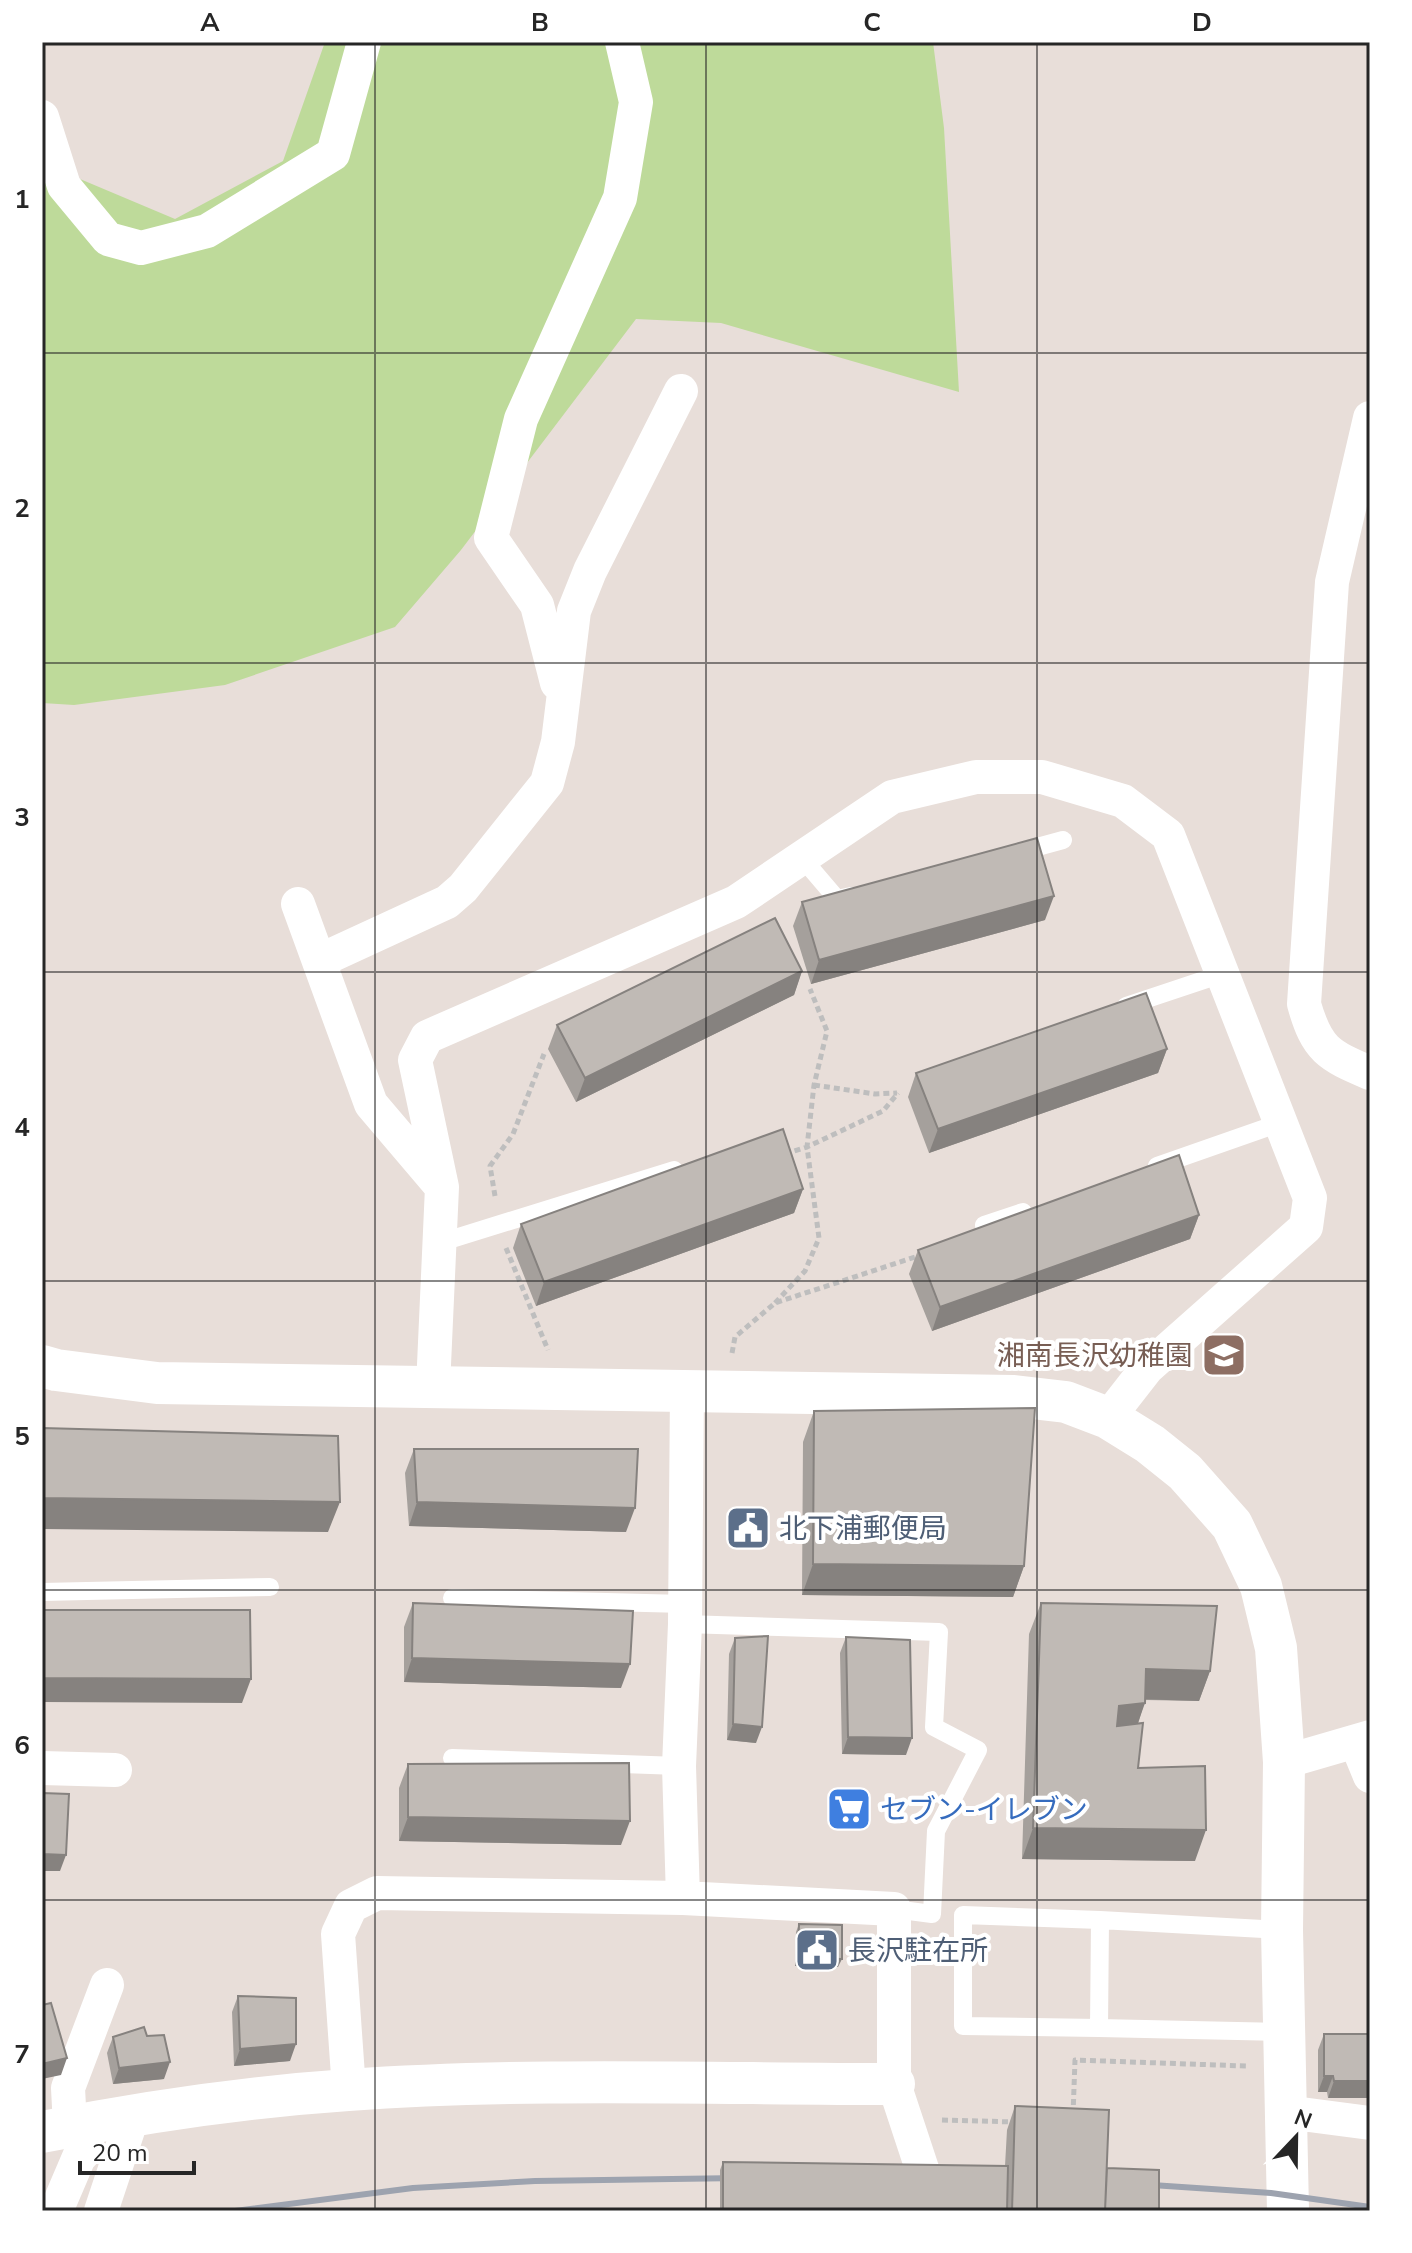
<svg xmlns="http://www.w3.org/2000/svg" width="1412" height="2253" font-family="'Nunito Sans','Noto Sans JP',sans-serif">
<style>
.green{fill:#beda9a}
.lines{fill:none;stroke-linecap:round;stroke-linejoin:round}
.path{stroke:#bebebe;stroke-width:5;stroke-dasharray:6 4;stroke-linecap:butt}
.service{stroke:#fff;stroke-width:18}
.minor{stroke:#fff;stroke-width:34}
.tertiary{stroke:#fff;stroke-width:42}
.rail{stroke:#9da3af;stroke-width:6}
.wall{fill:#a5a09c}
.shaded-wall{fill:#86827f}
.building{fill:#c0bab5;stroke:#86827f;stroke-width:2}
.grid{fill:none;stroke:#262626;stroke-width:2;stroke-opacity:0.55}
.labels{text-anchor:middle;stroke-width:8;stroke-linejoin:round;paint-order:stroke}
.education-label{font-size:28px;fill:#785e54;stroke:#fff;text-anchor:end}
.service-label{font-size:28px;fill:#4e5e75;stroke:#fff;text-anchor:start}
.shop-label{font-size:28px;fill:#366cbe;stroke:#fff;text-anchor:start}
.neatline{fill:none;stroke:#262626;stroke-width:3}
.grid-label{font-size:26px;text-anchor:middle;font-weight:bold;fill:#262626}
</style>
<rect width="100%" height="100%" fill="#e8ded9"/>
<path class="green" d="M325,42h608l11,86 15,264 -238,-69 -85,-4 -175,231 -66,77 -170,58 -151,20 -32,-2v-540l133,56 108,-58z"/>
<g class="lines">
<path class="path" d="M814,1085l61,9 22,-1
M785,1154l22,-7 76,-36 15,-18
M495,1196l-5,-30 23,-32 31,-80
M506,1248l42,102
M775,1303l30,-32 14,-33 -12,-91 7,-62 13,-54 -17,-42
M732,1353l3,-16 40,-34 146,-48
M1073,2115l2,-55 171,6
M942,2120l73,2"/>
<path class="service" d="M1019,852l44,-12
M802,858l35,41 14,-3
M1126,1006l96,-32
M1157,1166l123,-43
M984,1225l39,-13
M439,1243l235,-73
M42,1592l228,-5
M452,1598l233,6
M685,1624l254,8 -5,95 44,23 -42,81 -4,83 -38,-5
M452,1758l227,8
M1282,1930l-182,-10 -1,108 187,4
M1099,2028l-136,-2v-111l137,5"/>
<path class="minor" d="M42,117l22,69 44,53 33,9 66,-17 126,-77 31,-112
M1370,418l-38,164 -28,422c13,46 24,51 66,69
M557,683l-20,-78 -46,-67 30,-119 99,-221 16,-96 -14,-60
M298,904l73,200 68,80
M319,961l128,-59 16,-14 84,-105 11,-41 16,-131 16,-40 91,-180
M433,1387l9,-200 -27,-127 12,-23 309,-135 156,-105 84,-20h66l81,24 45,34 142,363 -4,29 -159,141 -39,50
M1356,1742l14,34
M1284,1762l86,-25
M42,1768l73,2
M683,1898l-4,-132 6,-142 2,-234
M349,2090l-11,-156 13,-28 26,-13 306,5 211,11v175l42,127
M1286,2112l84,11
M70,2126l-2,-38 39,-103
M56,2211l38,-89
M101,2211l32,-96"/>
<path class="tertiary" d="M42,1366l14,4 101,13 857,13 52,6 42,16 42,26 35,28 47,53 29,61 15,62 8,114 -2,168 6,281
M42,2132c101,-20 203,-35 306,-42 182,-13 364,-6 546,-6"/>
<path class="rail" d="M1137,2184l134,9 99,14
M235,2211l178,-23 122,-7 206,-3"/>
</g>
<path class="wall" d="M802,902l243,18 -234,64 -18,-58z
M802,971l-8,24 -218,107 -28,-53 9,-24z
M1167,1049l-9,24 -229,80 -21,-56 8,-24z
M803,1189l-9,24 -258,93 -23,-58 8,-24z
M1199,1215l-9,24 -258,92 -23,-57 9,-24z
M814,1411l210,155 -11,31 -211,-2 1,-153z
M414,1449l212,83 -217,-6 -4,-53z
M413,1603l208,85 -217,-6v-55z
M1041,1603l169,68 -11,30 -54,-1 -7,24v44l57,93 -173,-2 7,-225z
M846,1637l60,118 -64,-1 -2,-101z
M735,1638l21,105 -29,-3 2,-86z
M408,1764l213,81 -222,-4v-53z
M799,1924l39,43 -43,-1 1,-34z
M238,1996l52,65 -56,5 -2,-54z
M1324,2034h46l-42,64 -1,-6h-9v-42z
M113,2037l51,42 -51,5 -6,-31z
M1015,2106l92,62 52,43h-439v-41l3,-8 282,4 2,-36z"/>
<path class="shaded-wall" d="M1054,896l-9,24 -234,64 8,-24z
M802,971l-8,24 -218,107 9,-24z
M1167,1049l-9,24 -229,80 9,-24z
M803,1189l-9,24 -258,93 8,-24z
M1199,1215l-9,24 -258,92 8,-24z
M42,1498l298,4 -12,30 -286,-3z
M417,1502l218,6 -9,24 -217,-6z
M813,1564l211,2 -11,31 -211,-2z
M412,1658l218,6 -9,24 -217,-6z
M1146,1669l64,2 -11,30 -64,-2z
M42,1678l209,1 -9,24 -200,-1z
M1145,1703l-11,31 -26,3 11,-31z
M733,1724l29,3 -6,16 -29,-3z
M848,1737l64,1 -6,17 -64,-1z
M408,1817l222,4 -9,24 -222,-4z
M1033,1828l173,2 -11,31 -173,-2z
M42,1854l24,1 -6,16h-18z
M798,1958l44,1 -4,8 -43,-1z
M296,2044l-6,17 -56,5 6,-17z
M67,2058l-6,17 -19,4v-15z
M170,2062l-6,17 -51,5 6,-16z
M1324,2076h9l-6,16h-9z
M1334,2081h36v17h-42z"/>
<path class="building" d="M1037,838l17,58 -235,64 -17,-58z
M775,918l27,53 -217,107 -28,-53z
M1146,993l21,56 -229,80 -22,-56z
M783,1129l20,60 -259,93 -23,-58z
M1179,1155l20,60 -259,92 -22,-57z
M1035,1408l-11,158 -211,-2 1,-153z
M42,1428l296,8 2,66 -298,-4z
M414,1449h224l-3,59 -218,-6z
M413,1603l220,8 -3,53 -218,-6z
M1041,1603l176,3 -7,65 -64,-2 -1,34 -26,3 -2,20 26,-3 -5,45 67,-2 1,64 -173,-2z
M42,1610h208l1,69 -209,-1z
M768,1636l-6,91 -29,-3 2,-86z
M846,1637l64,3 2,98 -64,-1z
M629,1763l1,58 -222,-4v-53z
M42,1793l27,1 -3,61 -24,-1z
M799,1924l43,1v34l-44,-1z
M238,1996l58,2v46l-56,5z
M51,2003l16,55 -25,6v-59z
M144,2027l3,9 17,-1 6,27 -51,6 -6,-31z
M1324,2034h46v47h-36l-1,-5h-9z
M1015,2106l94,4 -4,101h-93z
M723,2162l285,4 -1,45h-284z
M1107,2168l52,2v41h-54z"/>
<path class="grid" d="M375,42v2169M706,42v2169M1037,42v2169M42,353h1328M42,663h1328M42,972h1328M42,1281h1328M42,1590h1328M42,1900h1328"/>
<defs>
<g id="school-square" transform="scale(2.3)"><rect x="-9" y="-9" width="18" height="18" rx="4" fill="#8d6e63" stroke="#fff"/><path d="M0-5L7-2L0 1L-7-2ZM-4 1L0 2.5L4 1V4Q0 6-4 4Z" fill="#fff"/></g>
<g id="civic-square" transform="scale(2.3)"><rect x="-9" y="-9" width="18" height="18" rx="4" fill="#5c6f8a" stroke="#fff"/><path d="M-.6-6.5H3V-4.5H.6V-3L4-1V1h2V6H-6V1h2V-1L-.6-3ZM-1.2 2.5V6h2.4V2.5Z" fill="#fff"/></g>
<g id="supermarket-square" transform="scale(2.3)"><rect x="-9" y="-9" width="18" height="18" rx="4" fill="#3f7fe0" stroke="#fff"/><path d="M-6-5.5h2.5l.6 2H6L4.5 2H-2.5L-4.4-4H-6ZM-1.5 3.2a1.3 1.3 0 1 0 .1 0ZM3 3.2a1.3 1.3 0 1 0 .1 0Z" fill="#fff"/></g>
</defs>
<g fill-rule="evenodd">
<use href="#school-square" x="1224" y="1355"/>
<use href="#civic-square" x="748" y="1528"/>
<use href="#supermarket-square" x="849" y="1809"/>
<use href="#civic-square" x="817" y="1950"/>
</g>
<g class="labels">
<g class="education-label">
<text x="1193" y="1365">湘南長沢幼稚園</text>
</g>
<g class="service-label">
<text x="779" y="1538">北下浦郵便局</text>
<text x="848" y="1960">長沢駐在所</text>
</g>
<g class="shop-label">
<text x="880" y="1819">セブン-イレブン</text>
</g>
</g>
<rect width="1412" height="2253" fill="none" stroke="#ffffff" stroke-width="88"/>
<g transform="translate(1296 2137) rotate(22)" stroke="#ffffff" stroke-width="6" paint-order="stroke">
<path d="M0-6L14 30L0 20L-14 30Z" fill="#262626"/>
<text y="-12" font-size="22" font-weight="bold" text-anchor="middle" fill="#262626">N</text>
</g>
<path d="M80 2161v12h114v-12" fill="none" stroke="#262626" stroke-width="4"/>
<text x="92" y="2161" font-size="24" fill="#262626" stroke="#ffffff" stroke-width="6" paint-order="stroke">20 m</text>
<rect x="44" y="44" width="1324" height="2165" class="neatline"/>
<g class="grid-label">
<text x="210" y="31">A</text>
<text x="540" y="31">B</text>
<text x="872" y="31">C</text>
<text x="1202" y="31">D</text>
<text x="22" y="208">1</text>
<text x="22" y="517">2</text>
<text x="22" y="826">3</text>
<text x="22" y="1136">4</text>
<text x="22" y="1445">5</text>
<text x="22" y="1754">6</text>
<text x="22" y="2063">7</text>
</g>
</svg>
